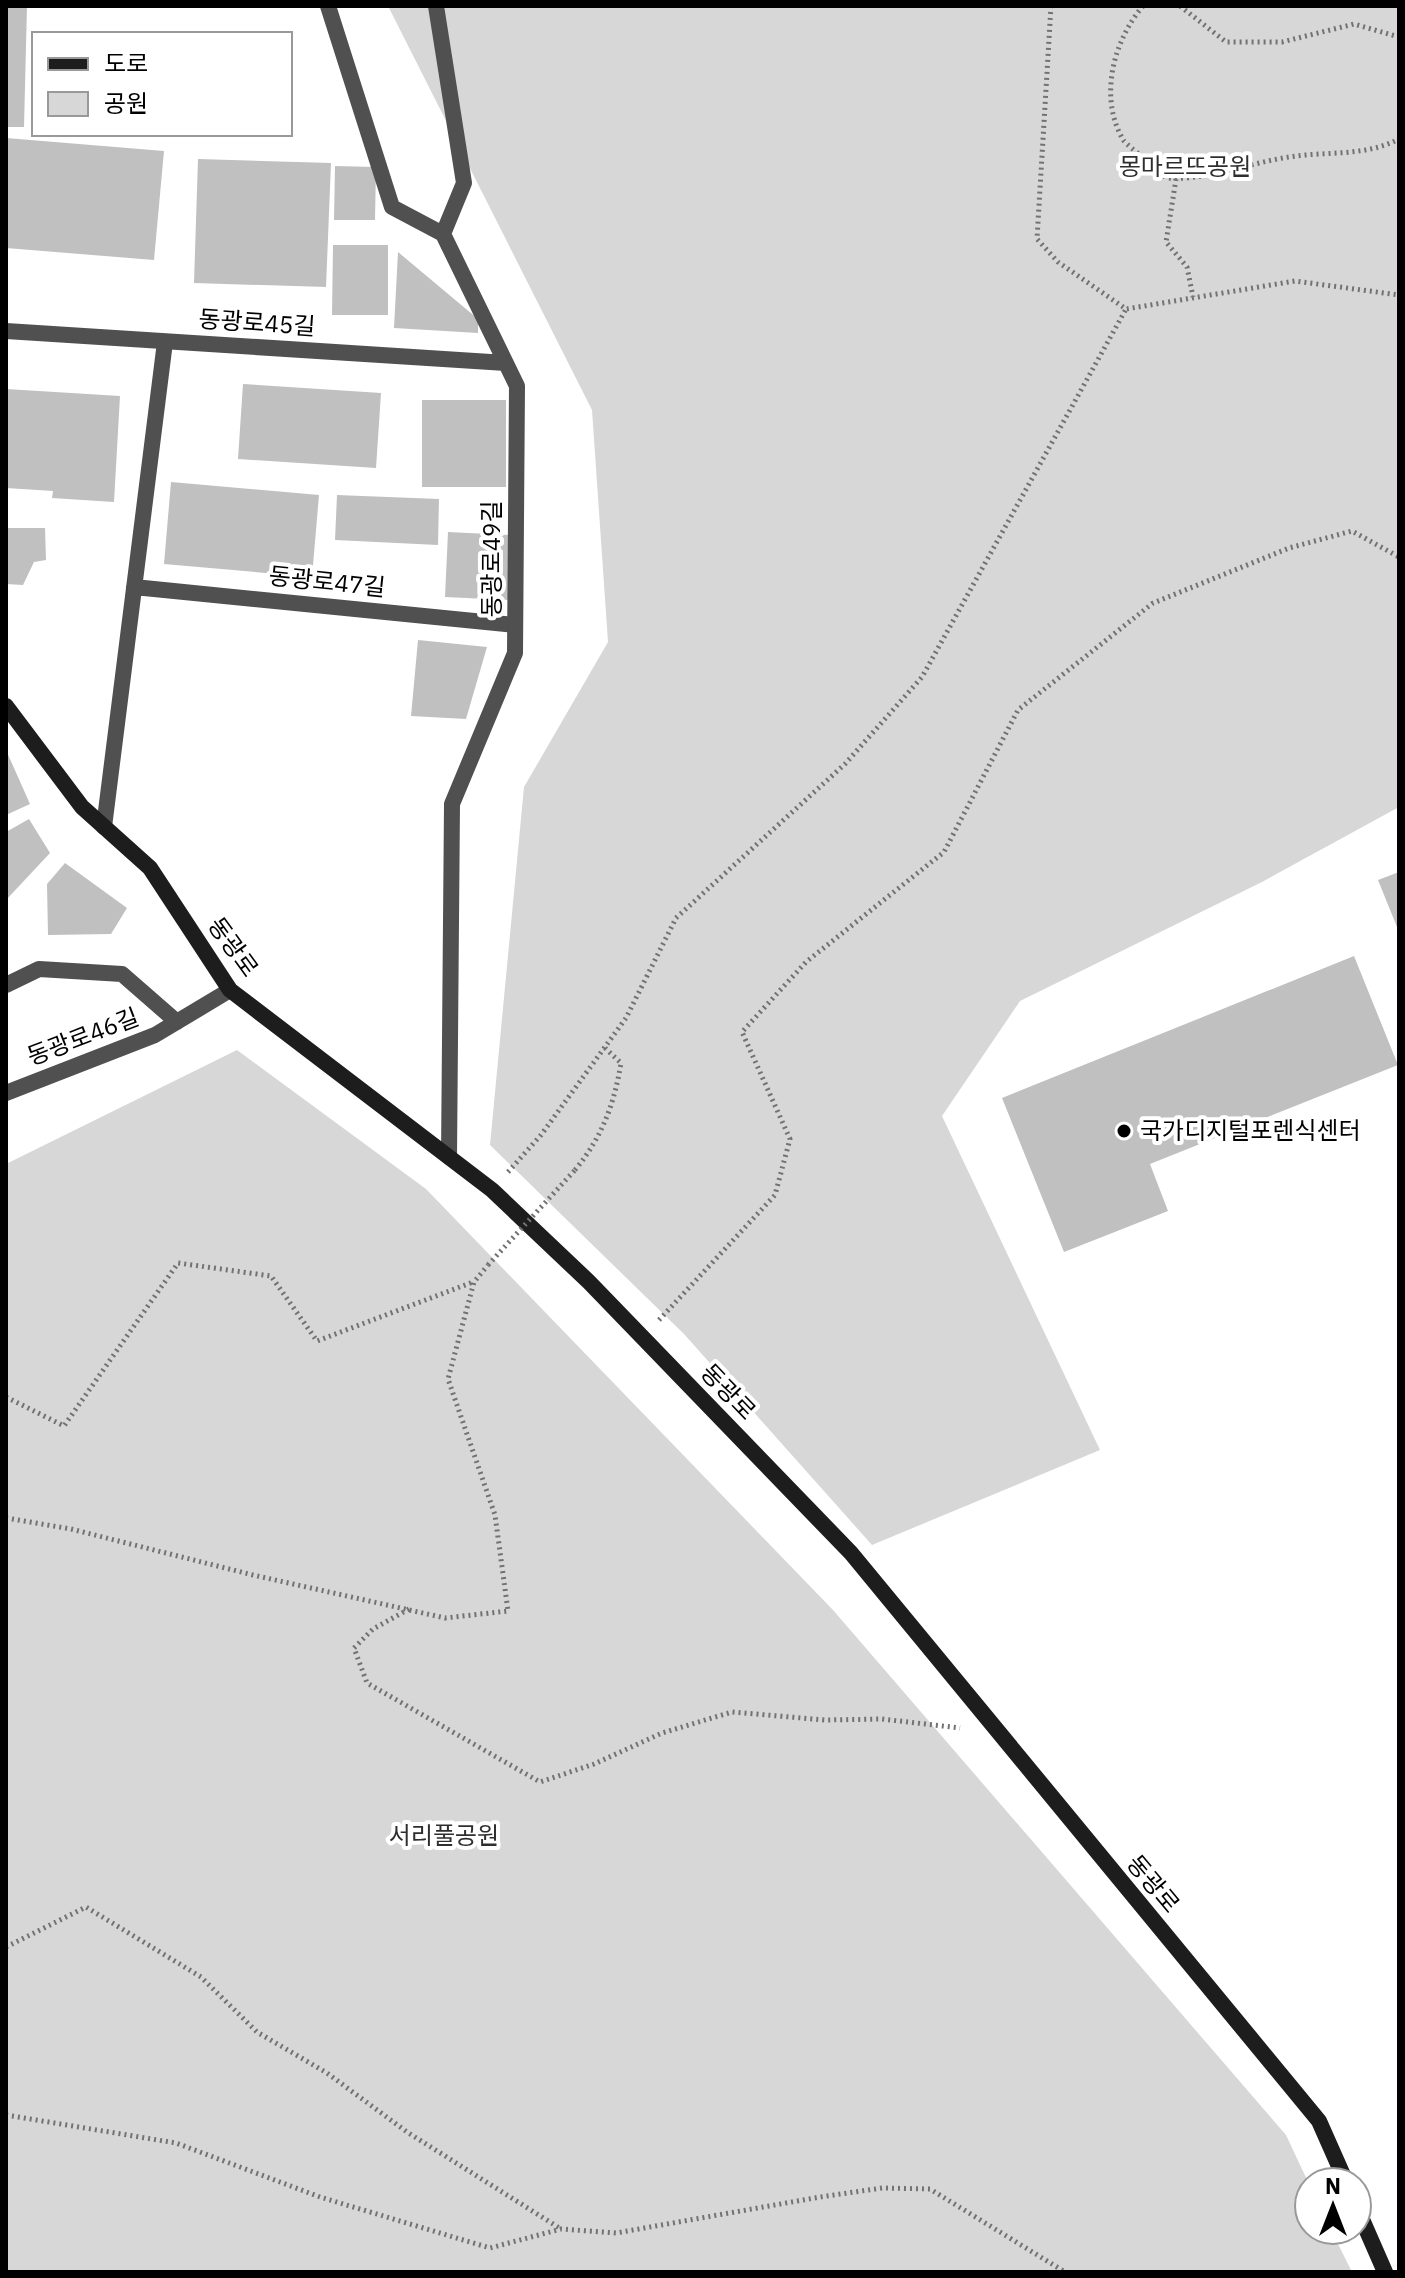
<svg xmlns="http://www.w3.org/2000/svg" width="1405" height="2278" font-family="'IBM Plex Sans','Noto Sans KR',sans-serif">
<style>
.green{fill:#d7d7d7}
.building{fill:#c0c0c0}
.lines{fill:none;stroke-linecap:round;stroke-linejoin:round}
.path{stroke:#727272;stroke-width:5;stroke-dasharray:2 4;stroke-linecap:butt}
.lane{stroke:#505050;stroke-width:16}
.street{stroke:#505050;stroke-width:16}
.secondary{stroke:#1d1d1d;stroke-width:16}
.path-bridge{stroke:#727272;stroke-width:5;stroke-dasharray:2 4;stroke-linecap:butt}
.poi-dot{fill:#000;stroke:#fff;stroke-width:3}
.labels{text-anchor:middle;stroke-width:8;stroke-linejoin:round;paint-order:stroke}
.park-label{font-size:24px;fill:#2e2e2e;stroke:#fff}
.street-label{font-size:24px;fill:#000;stroke:#fff}
.poi-label{font-size:24px;fill:#000;stroke:#fff;text-anchor:start}
</style>
<rect width="100%" height="100%" fill="#fff"/>
<path class="green" d="M388,6h1011v801l-137,75 -242,119 -78,115 158,334 -228,95 -188,-211 -194,-189 34,-358 84,-145 -16,-232z
M237,1050l189,139 407,421 453,525 23,49v46h22l21,42h-1346v-1108z"/>
<path class="building" d="M6,6h21l-3,121h-18z
M6,138l158,13 -10,109 -148,-12z
M198,159l133,4 -5,124 -132,-4z
M335,166l41,1 -1,53h-41z
M333,245h55v70h-56z
M398,252l80,67v14l-84,-5z
M243,384l138,9 -5,75 -138,-9z
M6,389l114,7 -6,106 -62,-4 1,-7 -47,-3z
M422,400h84v87h-84z
M171,482l148,13 -7,82 -148,-13z
M337,495l102,4 -1,46 -103,-5z
M6,528h39l1,32 -12,2 -11,23 -17,-1z
M448,532l63,3 -2,65 -64,-3z
M418,640l69,7 -21,72 -55,-3z
M6,750l24,54 -24,11z
M29,819l21,34 -44,47v-68z
M65,863l62,45 -16,26 -63,1 -1,-51z
M1399,872v60l-21,-52z
M1354,956l44,109 -248,99 18,47 -104,41 -62,-154z"/>
<g class="lines">
<path class="path" d="M1051,6l-14,233 21,23 68,47 169,-28 104,14
M1143,6c-30,35 -45,93 -19,135 3,4 35,29 42,37 42,3 82,-15 123,-21 37,-6 76,0 110,-18
M1180,6l46,36h56l72,-18 45,13
M1176,179l-10,63 21,25 6,30
M575,1170c27,-33 39,-65 46,-107l-16,-15
M508,1172l33,-37 85,-117 50,-100 169,-154 77,-87 204,-368
M659,1320l116,-125 15,-56 -48,-107 64,-70 138,-110 74,-142 135,-107 136,-55 63,-17 47,26
M6,1397l58,29 114,-163 93,13 46,65 156,-59
M6,1518l65,11 182,46 192,43 63,-7 -13,-96 -47,-136 26,-97 14,-17
M409,1609l-36,20 -19,19 13,35 173,99 54,-18 68,-31 70,-21 93,8 57,-1 78,9
M6,1947l80,-40 115,70 56,55 70,41 80,59 154,97
M6,2115l170,28 144,54 170,51 71,-19 55,4 204,-36 62,-9 48,1 135,83"/>
<path class="lane" d="M134,587l381,38
M104,827l61,-485
M6,985l33,-16 83,5 55,48
M6,1093l149,-58 75,-45"/>
<path class="street" d="M328,6l64,201 51,27 74,152 -2,267 -63,151 -3,353
M436,6l28,177 -21,51
M6,331l500,32"/>
<path class="secondary" d="M6,706l76,101 68,61 80,122 262,200 97,92 262,271 468,568 27,61
M1357,2208l28,64"/>
<path class="path-bridge" d="M488,1265l87,-95"/>
</g>
<circle class="poi-dot" cx="1124" cy="1131" r="8"/>
<g class="labels">
<g class="park-label">
<text x="1185" y="175">몽마르뜨공원</text>
<text x="444" y="1844">서리풀공원</text>
</g>
<g class="street-label">
<text transform="translate(257 323) rotate(4)" y="8">동광로45길</text>
<text transform="translate(492 559) rotate(-90)" y="8">동광로49길</text>
<text transform="translate(327 582) rotate(6)" y="8">동광로47길</text>
<text transform="translate(233 947) rotate(54)" y="8">동광로</text>
<text transform="translate(83 1037) rotate(-21)" y="8">동광로46길</text>
<text transform="translate(728 1392) rotate(46)" y="8">동광로</text>
<text transform="translate(1153 1884) rotate(50)" y="8">동광로</text>
</g>
<g class="poi-label">
<text x="1140" y="1139">국가디지털포렌식센터</text>
</g>
</g>
<rect width="1405" height="2278" fill="none" stroke="#000000" stroke-width="16"/>
<rect x="32" y="32" width="260" height="104" fill="#ffffff" stroke="#999999" stroke-width="2"/>
<rect x="48" y="58" width="40" height="12" fill="#1d1d1d" stroke="#999999" stroke-width="2"/>
<text x="104" y="72" font-size="24" fill="#000000">도로</text>
<rect x="48" y="92" width="40" height="24" fill="#d7d7d7" stroke="#999999" stroke-width="2"/>
<text x="104" y="112" font-size="24" fill="#000000">공원</text>
<g transform="translate(1333 2206)"><circle r="38" fill="#ffffff" stroke="#999999" stroke-width="2"/>
<path d="M0-6L14 30L0 20L-14 30Z" fill="#000000"/>
<text y="-12" font-size="22" font-weight="bold" text-anchor="middle" fill="#000000">N</text>
</g>
</svg>
